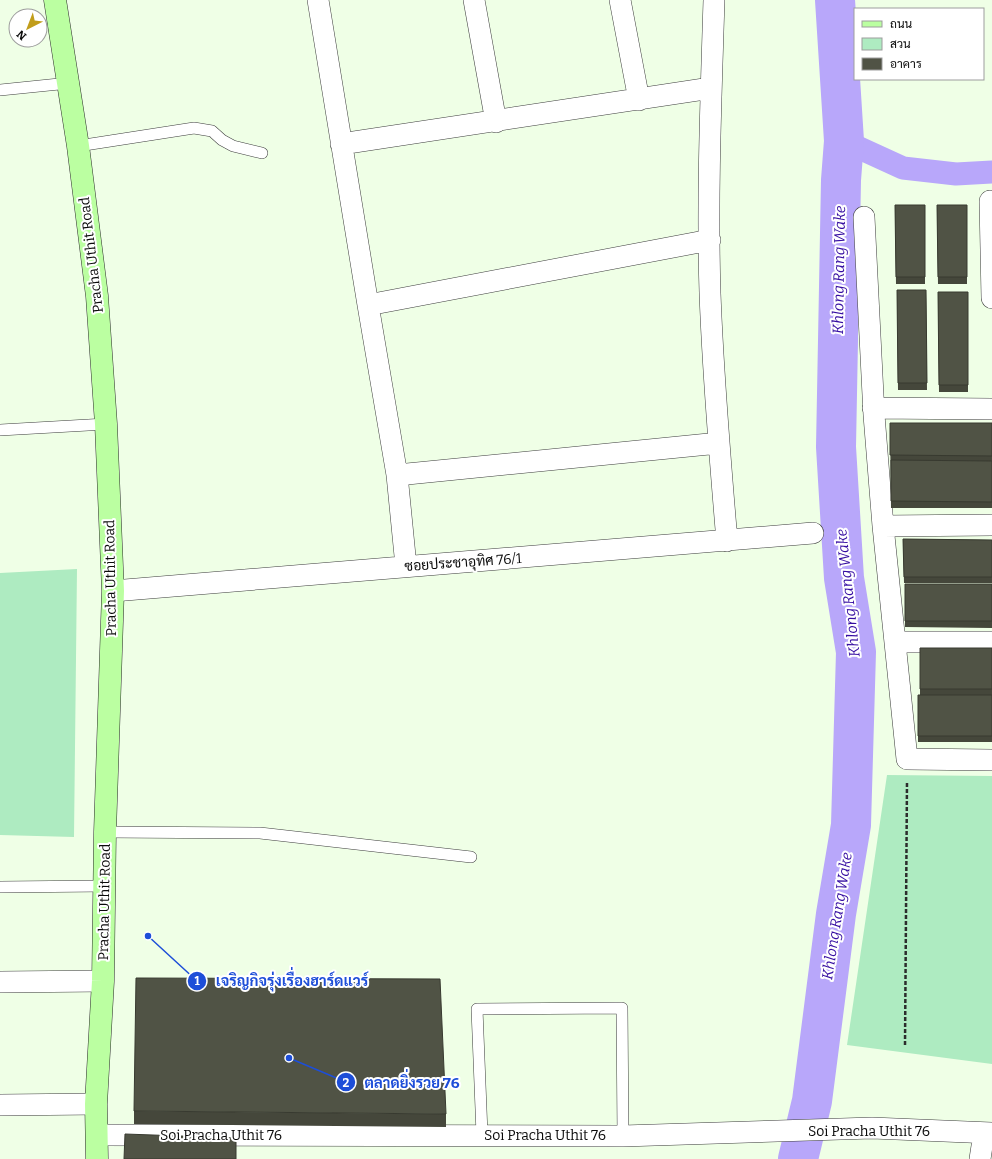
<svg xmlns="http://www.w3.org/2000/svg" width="992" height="1159" font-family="Bitter,Sarabun,serif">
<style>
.green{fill:#aeebc1}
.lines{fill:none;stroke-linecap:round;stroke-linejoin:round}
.canal{stroke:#b8a7fa;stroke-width:23}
.river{stroke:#b8a7fa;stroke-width:40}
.service-casing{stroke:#3d3d3d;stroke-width:12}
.minor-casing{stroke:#3d3d3d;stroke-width:22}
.secondary-casing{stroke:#2c2c2c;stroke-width:23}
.path{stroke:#2c2c2c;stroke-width:2.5;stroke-dasharray:4 2;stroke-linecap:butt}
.service{stroke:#fff;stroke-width:11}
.minor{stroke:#fff;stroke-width:21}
.secondary{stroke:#bbffa1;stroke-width:22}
.wall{fill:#45473b}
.building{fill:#505345;stroke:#383a30}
.labels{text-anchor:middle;stroke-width:4;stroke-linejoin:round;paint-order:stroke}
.street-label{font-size:14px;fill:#0a0a0a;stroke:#fff}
.water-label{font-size:15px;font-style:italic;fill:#350da1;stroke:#fff}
.leader{fill:none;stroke:#1d4ed8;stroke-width:1.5}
.callout-dot{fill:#1d4ed8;stroke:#fff;stroke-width:1.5}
.mark-label{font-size:12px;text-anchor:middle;font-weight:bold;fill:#fff}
.callout-label{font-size:15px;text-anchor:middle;font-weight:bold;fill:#1d4ed8;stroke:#fff;stroke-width:4;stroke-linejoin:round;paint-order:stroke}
</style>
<rect width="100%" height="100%" fill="#efffe6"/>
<path class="green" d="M77,569l-3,268 -74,-2v-262z
M887,775l105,1v288l-145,-19z"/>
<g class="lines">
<path class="canal" d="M844,141l59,27 53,6 36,-2"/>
<path class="river" d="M798,1159l14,-58 24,-187 15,-89 5,-173 -12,-74 -8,-131 5,-267 3,-39 -9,-141"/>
<g class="service-casing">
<path id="service" d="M0,90l69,-7
M78,146l116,-18 18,3 10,9 11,6 29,7
M0,430l106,-6
M105,832l155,1 211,24
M0,887l104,-1
M482,1134l-5,-125 145,-1 1,128"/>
</g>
<g class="minor-casing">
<path id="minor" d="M318,0l50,305 29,170 9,91
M474,0l22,122
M620,0l19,100
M714,0c-3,98 -7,196 -4,293 3,83 10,166 17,248
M341,144l370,-56
M990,201l2,97
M864,217l10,198 9,111 24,233 85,1
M368,305l342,-65
M873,408l119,1
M397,475l322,-32
M883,526l109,-1
M113,591l700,-58
M895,642h97
M0,982l103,-1
M0,1105l96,-1
M97,1135l526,1 249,-8 120,5
M980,1159l4,-26"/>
</g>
<g class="secondary-casing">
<path id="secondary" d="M55,0l23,146 19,150 9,128 7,167 -8,241 -2,149 -7,123 1,55"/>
</g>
<path class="path" d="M905,1045l2,-264"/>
<use href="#service" class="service"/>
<use href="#minor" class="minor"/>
<use href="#secondary" class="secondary"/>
</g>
<path class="wall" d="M895,205h30v79h-29z
M937,205h30v79h-29z
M897,290h29l1,100h-29z
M938,292h30v100h-29z
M890,423h102v85h-101z
M903,539l89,1v43h-88z
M905,584h87v44l-87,-1z
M920,648h72v94h-74v-47h2z
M134,1111l312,3v13l-312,-3z"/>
<path class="building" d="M895,205h30v72h-29z
M937,205h30v72h-29z
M897,290h29l1,93h-29z
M938,292h30v93h-29z
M890,423h102v33l-102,-1z
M891,460l101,1v41l-101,-1z
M903,539l89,1v37h-88z
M905,584h87v37h-87z
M920,648h72v41h-72z
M918,695h74v41h-74z
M136,978l304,1 6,135 -312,-3z
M125,1134l111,4v21h-112z"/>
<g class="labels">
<g class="street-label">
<text transform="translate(91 255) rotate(-97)" y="5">Pracha Uthit Road</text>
<text transform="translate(463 562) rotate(-4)" y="5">ซอยประชาอุทิศ 76/1</text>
<text transform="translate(110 578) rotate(-91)" y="5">Pracha Uthit Road</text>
<text transform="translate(104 902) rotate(-89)" y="5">Pracha Uthit Road</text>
<text x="869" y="1136">Soi Pracha Uthit 76</text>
<text x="221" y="1140">Soi Pracha Uthit 76</text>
<text x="545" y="1140">Soi Pracha Uthit 76</text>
</g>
<g class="water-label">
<text transform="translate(839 270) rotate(-89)" y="5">Khlong Rang Wake</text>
<text transform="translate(848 593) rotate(-96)" y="5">Khlong Rang Wake</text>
<text transform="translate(837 916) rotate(-81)" y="5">Khlong Rang Wake</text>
</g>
</g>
<path class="leader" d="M148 936L197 981M289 1058L346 1082"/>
<g class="callout-dot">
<circle cx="148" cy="936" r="4"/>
<circle cx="289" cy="1058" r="4"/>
<circle cx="197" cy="981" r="10"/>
<circle cx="346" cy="1082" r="10"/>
</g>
<g class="mark-label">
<text x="197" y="985">1</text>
<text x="346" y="1087">2</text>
</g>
<g class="callout-label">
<text x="292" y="986">เจริญกิจรุ่งเรื่องฮาร์ดแวร์</text>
<text x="412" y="1088">ตลาดยิ่งรวย 76</text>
</g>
<rect x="854" y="8" width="130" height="72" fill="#ffffff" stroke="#9d9d9d"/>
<rect x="862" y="21" width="20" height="6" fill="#bbffa1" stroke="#9d9d9d"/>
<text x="890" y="28" font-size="12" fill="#0a0a0a">ถนน</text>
<rect x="862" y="38" width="20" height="12" fill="#aeebc1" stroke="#9d9d9d"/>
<text x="890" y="48" font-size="12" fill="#0a0a0a">สวน</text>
<rect x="862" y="58" width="20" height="12" fill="#505345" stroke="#9d9d9d"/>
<text x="890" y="68" font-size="12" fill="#0a0a0a">อาคาร</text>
<g transform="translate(28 28) rotate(222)"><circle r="19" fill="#ffffff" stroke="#9d9d9d"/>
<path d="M0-3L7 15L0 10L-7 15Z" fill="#c19d1a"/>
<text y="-6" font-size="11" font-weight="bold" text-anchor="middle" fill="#0a0a0a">N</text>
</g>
</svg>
